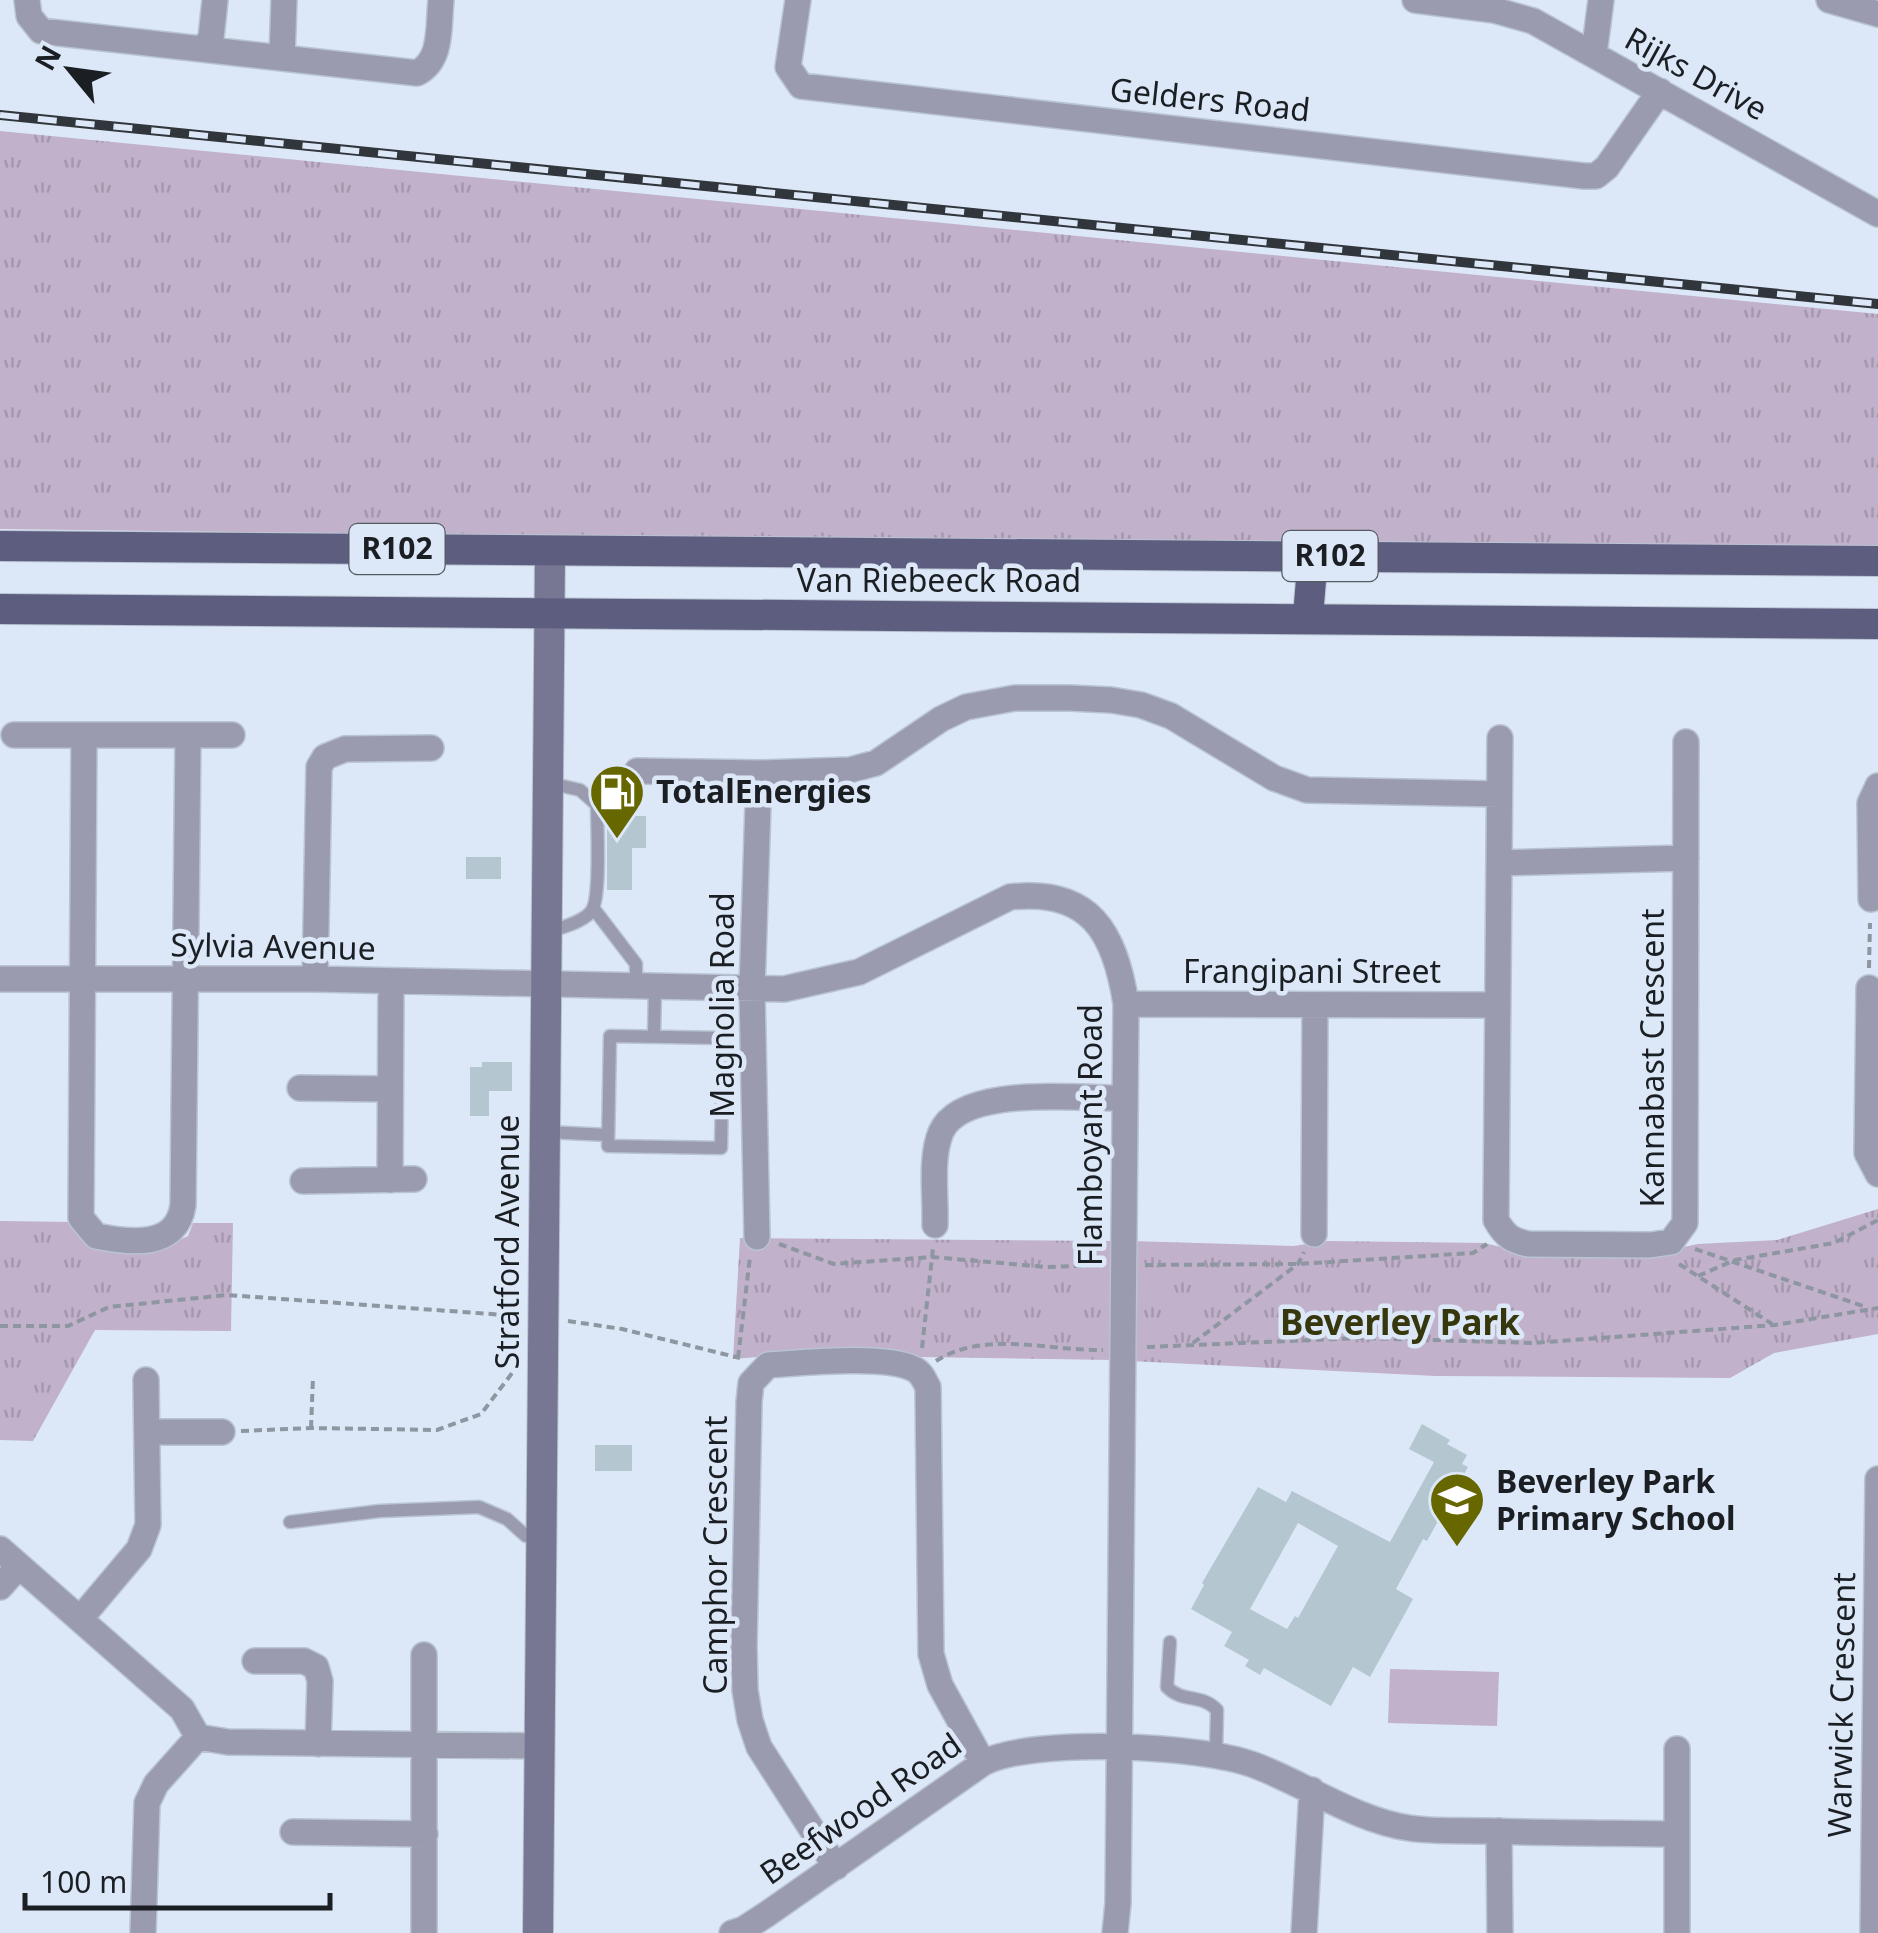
<svg xmlns="http://www.w3.org/2000/svg" width="1878" height="1933" font-family="'Noto Sans',sans-serif">
<style>
.grass{fill:url(#grass-tufts)}
.pitch{fill:#c1b1cb}
.building{fill:#b4c7d0;fill-rule:evenodd}
.lines{fill:none;stroke-linecap:round;stroke-linejoin:round}
.lane-casing{stroke:#b9c4d1;stroke-width:15}
.street-casing{stroke:#b9c4d1;stroke-width:28}
.secondary-casing{stroke:#b9c4d1;stroke-width:32}
.primary-casing{stroke:#b9c4d1;stroke-width:32}
.path{stroke:#8d96a1;stroke-width:4;stroke-dasharray:8 5;stroke-linecap:butt}
.lane{stroke:#9b9bb0;stroke-width:12}
.street{stroke:#9b9bb0;stroke-width:25}
.secondary{stroke:#777794;stroke-width:30}
.primary{stroke:#5d5d80;stroke-width:30}
.rail-casing{stroke:#31363d;stroke-width:10}
.rail{stroke:#dce8f7;stroke-width:6;stroke-dasharray:19;stroke-linecap:butt}
.labels{text-anchor:middle;stroke-width:9;stroke-linejoin:round;paint-order:stroke}
.shield{fill:#dce8f7;stroke:#555b63;stroke-width:2.5}
.shield-label{font-size:30px;font-weight:bold;fill:#1b1f24}
.street-label{font-size:32px;fill:#1b1f24;stroke:#dce8f7}
.poi-label{font-size:32px;font-weight:bold;fill:#1b1f24;stroke:#dce8f7;text-anchor:start}
.neighbourhood-label{font-size:35px;font-weight:bold;fill:#37370d;stroke:#dce8f7}
</style>
<defs>
<pattern id="grass-tufts" width="24" height="20" patternUnits="userSpaceOnUse" patternTransform="scale(2.5)"><rect width="24" height="20" fill="#c1b1cb"/><path d="M3 7l-1-3M5 7V3M7 7l1-3M15 17l-1-3M17 17v-4M19 17l1-3" fill="none" stroke="#a598ae"/></pattern>
</defs>
<rect width="100%" height="100%" fill="#dce8f7"/>
<path class="grass" d="M0,131l1878,183v239l-1878,-24z
M1878,1209v125l-104,19 -44,25 -294,-2 -306,-15 1,-120 162,5 35,-5 156,2 43,10h127l44,-9 79,-4z
M0,1221l73,1 98,22 17,-8 5,-13h40l-2,108 -136,-1 -62,111 -33,-1z
M740,1238l373,3v119l-329,-5 -51,4z"/>
<path class="pitch" d="M1390,1669l109,3 -2,54 -109,-3z"/>
<path class="building" d="M607,806h25v10h14v32h-14v42h-25z
M466,857h35v22h-35z
M482,1062h30v29h-23v25h-19v-49h12z
M1422,1424l28,16 -3,4 20,11 -5,9 6,3 -41,74 -4,-2 -27,50 17,10 -43,78 -17,-10 -22,39 -67,-38 -4,7 -15,-9 4,-6 -25,-14 8,-14 -41,-23 13,-24 -2,-2 56,-96 28,15 6,-11 98,51 44,-80 -25,-13zM1298,1523l40,23 -40,72 -3,-2 -8,13 -37,-20z
M595,1445h37v26h-37z"/>
<g class="lines">
<g class="lane-casing">
<path id="lane" d="M594,909l42,55v23
M549,932c12,-5 36,-10 43,-22 9,-14 5,-85 5,-105l-17,-15 -31,-7
M610,1036l113,2 -2,110 -113,-2z
M654,1037l1,-49
M547,1132l61,3
M290,1522l90,-11 99,-4 28,12 19,17
M1170,1642l-3,45c15,16 36,7 50,23l-1,43"/>
</g>
<g class="street-casing">
<path id="street" d="M27,0l2,16 12,15 241,27
M284,0l-2,58 135,15c26,-13 21,-47 24,-73
M798,0l-10,67 13,19 783,90h12l11,-9 53,-76
M1415,0l79,10 39,11 345,193
M1829,0l49,14
M203,49l8,-11 4,-38
M1594,54l7,-54
M14,735h218
M84,736l-3,482 15,18c34,7 81,13 87,-31l5,-468
M1500,738l-4,482c9,16 16,21 33,24l121,1 21,-3 14,-19 1,-481
M637,771l122,2 91,-3 26,-7 65,-44 25,-12 49,-9h54l42,2 30,5 30,11 103,62 33,12 192,4
M1499,863l187,-5
M1871,899l-1,-96 8,-17
M0,979h315l469,10 75,-17 151,-75c80,-9 105,35 116,107l-8,899 -3,30
M315,979l4,-212 6,-10 20,-8 86,-1
M1869,988l-2,165 11,21
M1126,1004l371,1
M300,1088l89,1
M390,1180l1,-199
M303,1181l111,-2
M935,1225c1,-29 -5,-67 6,-93 21,-48 139,-33 184,-34
M1314,1234l1,-229
M757,1237l-5,-247 7,-217
M149,1432h73
M0,1549l182,160 16,28
M0,1587l19,-21
M80,1619l59,-70 9,-24 -2,-145
M424,1655v278
M255,1661h49l12,6 4,14 -2,63
M198,1737l30,5 311,4
M1499,1831l1,102
M293,1832l132,2
M836,1867l-77,-120 -9,-27 -5,-30 -1,-43 5,-245 2,-19 17,-18c34,-2 117,-11 146,4 8,4 10,11 14,18l3,267 9,31 43,78
M143,1933l4,-130 9,-19 42,-47
M732,1933l12,-4 23,-15 216,-151c49,-26 218,-18 271,2 51,19 101,55 155,63 25,4 52,2 77,3 63,2 127,2 191,3
M1304,1933l8,-143
M1677,1933v-184
M1873,1933l5,-454"/>
</g>
<g class="secondary-casing">
<path id="secondary" d="M538,1933l12,-1382"/>
</g>
<g class="primary-casing">
<path id="primary" d="M0,546l1878,15
M0,609c626,8 1252,6 1878,15
M1308,616l5,-60"/>
</g>
<path class="path" d="M1869,968l1,-45
M779,1244l55,20 98,-7 114,10 54,-2
M1695,1249l171,58
M1679,1264l93,60
M1145,1265l153,-1 175,-11 14,-9
M1698,1276l37,-16 99,-17 44,-23
M568,1321l54,8 118,29
M0,1326h68l41,-19 118,-12 292,21
M1193,1343l105,-79 6,-12
M1147,1347l212,-9 174,5 242,-18 103,-17
M922,1348l11,-100
M738,1358l12,-101
M936,1361c48,-31 114,-10 167,-11
M311,1428l2,-51
M241,1431l70,-3 126,2 44,-16 38,-50"/>
<use href="#lane" class="lane"/>
<use href="#street" class="street"/>
<use href="#secondary" class="secondary"/>
<use href="#primary" class="primary"/>
<g class="rail-casing">
<path id="rail" d="M0,115l1878,189"/>
</g>
<use href="#rail" class="rail"/>
</g>
<defs>
<g id="fuel-pin" transform="scale(2.875)"><path d="M0 17L-7.5 6A9.5 9.5 0 1 1 7.5 6Z" fill="#676700" stroke="#dce8f7"/><path d="M-5.5-6h7V0h2V4h1.3V-2.5L3-4.5l.8-.8L6-3V5H2.5V1h-1V6h-7ZM-4.2-4.7v3.2H.2V-4.7Z" fill="#fff"/></g>
<g id="school-pin" transform="scale(2.875)"><path d="M0 17L-7.5 6A9.5 9.5 0 1 1 7.5 6Z" fill="#676700" stroke="#dce8f7"/><path d="M0-5L7-2L0 1L-7-2ZM-4 1L0 2.5L4 1V4Q0 6-4 4Z" fill="#fff"/></g>
</defs>
<g fill-rule="evenodd">
<use href="#fuel-pin" x="617" y="792"/>
<use href="#school-pin" x="1457" y="1500"/>
</g>
<g class="labels">
<g class="shield">
<rect x="349.5" y="524" width="95" height="50" rx="8"/>
<rect x="1282.5" y="531" width="95" height="50" rx="8"/>
</g>
<g class="shield-label">
<text x="397" y="559">R102</text>
<text x="1330" y="566">R102</text>
</g>
<g class="street-label">
<text transform="translate(1696 74) rotate(29)" y="11">Rijks Drive</text>
<text transform="translate(1210 100) rotate(6)" y="11">Gelders Road</text>
<text x="939" y="592">Van Riebeeck Road</text>
<text transform="translate(273 947) rotate(1)" y="11">Sylvia Avenue</text>
<text x="1312" y="983">Frangipani Street</text>
<text transform="translate(723 1005) rotate(-90)" y="11">Magnolia Road</text>
<text transform="translate(1653 1058) rotate(-90)" y="11">Kannabast Crescent</text>
<text transform="translate(1091 1135) rotate(-90)" y="11">Flamboyant Road</text>
<text transform="translate(508 1242) rotate(-90)" y="11">Stratford Avenue</text>
<text transform="translate(716 1555) rotate(-90)" y="11">Camphor Crescent</text>
<text transform="translate(1842 1705) rotate(-89)" y="11">Warwick Crescent</text>
<text transform="translate(861 1809) rotate(-35)" y="11">Beefwood Road</text>
</g>
<g class="poi-label">
<text x="656" y="803">TotalEnergies</text>
<text x="1496" y="1493">Beverley Park<tspan x="1496" dy="37">Primary School</tspan></text>
</g>
<g class="neighbourhood-label">
<text x="1400" y="1335">Beverley Park</text>
</g>
</g>
<g transform="translate(70 70) rotate(299)" stroke="#dce8f7" stroke-width="8" paint-order="stroke">
<path d="M0-8L18 38L0 25L-18 38Z" fill="#1b1f24"/>
<text y="-15" font-size="28" font-weight="bold" text-anchor="middle" fill="#1b1f24">N</text>
</g>
<path d="M25 1893v15h305v-15" fill="none" stroke="#1b1f24" stroke-width="5"/>
<text x="40" y="1893" font-size="30" fill="#1b1f24" stroke="#dce8f7" stroke-width="8" paint-order="stroke">100 m</text>
</svg>
